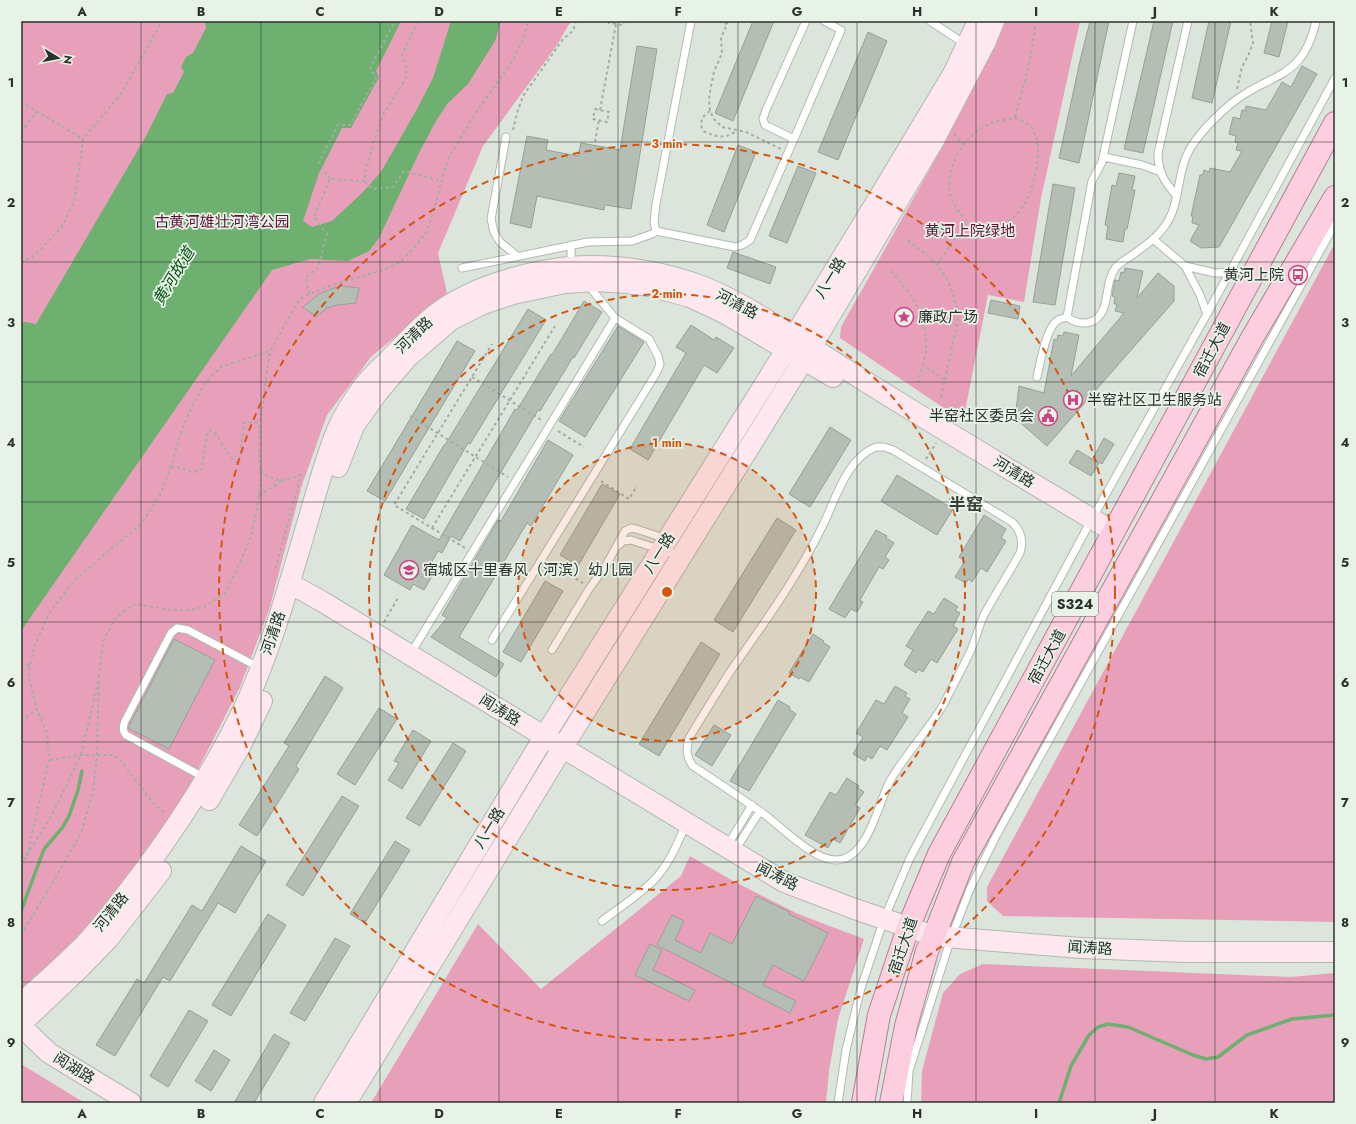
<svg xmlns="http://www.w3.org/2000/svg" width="1356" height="1124" font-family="Jost,'Noto Sans SC',sans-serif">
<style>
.green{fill:#e89fba}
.water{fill:#6db070}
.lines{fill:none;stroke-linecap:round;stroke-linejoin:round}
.stream{stroke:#6db070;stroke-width:3.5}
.building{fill:#b4beb4;stroke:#97a096}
.lane-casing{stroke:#b0bab0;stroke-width:9}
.secondary-casing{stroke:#b0bab0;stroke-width:22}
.primary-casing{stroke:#b38293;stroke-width:24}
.path{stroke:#a4ada4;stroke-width:2;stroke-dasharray:3 3;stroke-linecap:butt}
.lane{stroke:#fff;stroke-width:7}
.secondary{stroke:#fee7ef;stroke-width:20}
.primary{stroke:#fdcee0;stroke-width:22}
.grid{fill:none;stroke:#2c302c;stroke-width:1;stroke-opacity:0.55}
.ring{fill:none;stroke:#d5550f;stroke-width:2;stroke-dasharray:7 5}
.labels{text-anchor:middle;stroke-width:3.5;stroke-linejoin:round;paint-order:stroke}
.shield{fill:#e8f3e8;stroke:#646a64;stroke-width:1}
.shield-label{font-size:14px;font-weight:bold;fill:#2c302c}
.park-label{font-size:15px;fill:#5f1138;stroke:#e8f3e8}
.poi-label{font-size:15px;fill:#2c302c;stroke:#e8f3e8;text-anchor:start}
.street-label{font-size:15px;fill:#2c302c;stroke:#e8f3e8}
.water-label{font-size:16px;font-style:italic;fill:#075316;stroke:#e8f3e8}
.quarter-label{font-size:17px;font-weight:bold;fill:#384038;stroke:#e8f3e8}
.centre{fill:#d5550f;stroke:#e8f3e8;stroke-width:2}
.ring-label{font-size:12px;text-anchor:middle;font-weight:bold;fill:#d5550f;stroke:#e8f3e8;stroke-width:3.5;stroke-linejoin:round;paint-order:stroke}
.neatline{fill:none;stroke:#2c302c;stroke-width:1.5}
.grid-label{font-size:13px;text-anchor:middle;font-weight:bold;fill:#2c302c}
</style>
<rect width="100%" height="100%" fill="#dbe5db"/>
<path class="green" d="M21,21h550l-14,24 -74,101 -45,107 9,40 -76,64 -44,58 -25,70 -33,125 -29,77 -54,106 -60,94 -85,91 -20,18z
M1004,21h76l-39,177 -17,104 -36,-7 -25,126 -123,-83 1,-11 89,-158 63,-119z
M1335,243v679l-332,-6 -16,-15v-14z
M690,856l43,25 65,33 66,25 -26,80 -9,52 -3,32h-455l107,-179 63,65 140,-113z
M983,964l308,13 44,-4v130h-414l1,-32 21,-78 17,-19z
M21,1064l64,39h-64z"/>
<path class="water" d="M205,21h196l-25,50 3,6 -28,51h-9l-23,45 -16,48 9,6 20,-6 30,-28 19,-21 36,-63 16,-31 18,-57h50l-6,20 -27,43 -20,19 -12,18 -18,34 -39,83 -10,13 -21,10 -38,-2 -38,11 -251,361v-308l5,-1 10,2 109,-186 22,-44 6,-1 11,-21 -3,-5 5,-10 7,-4 13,-25z"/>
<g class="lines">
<path class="stream" d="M21,911l23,-62 18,-21 7,-12 9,-26 4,-19
M1059,1103l12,-37 18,-31 9,-8 10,-3 20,3 65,28 13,4 12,-2 29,-22 45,-16 43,-4"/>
</g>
<path class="building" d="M753,21h21l-41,100 -18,-8z
M1090,21h19l-30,142 -20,-5 21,-97z
M1154,21h19l-30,132 -19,-4z
M1209,21h22l-19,82 -20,-5z
M1272,21h16l-9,36 -15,-4z
M868,32l19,9 -49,119 -20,-8z
M637,46l20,3 -26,160 -26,-4 -1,5 -67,-14 -6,32 -21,-5 17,-87 21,4 -2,10 32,6 3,-13 39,7z
M1302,66l15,8 -98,173 -18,1 -11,-7 9,-16 -7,-2 1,-7h-2l9,-41h3l1,-5 5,2 1,-4 20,4 12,-21 -6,-1 2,-7 -3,-1 1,-6 -7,-2 4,-17 7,2 2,-9 3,1 1,-5 20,4 16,-28 9,5z
M738,145l18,7 -32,80 -17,-7z
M798,166l18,7 -29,70 -18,-7z
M1119,173l16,3 -3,14h3l-8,39h-2l-2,13 -17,-3 2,-13 -3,-1 7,-40 4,1z
M1053,184l22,4 -20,117 -22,-3z
M733,252l43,15 -6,17 -43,-16z
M1125,268l18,3 -6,27 21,-25 16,13v15l-127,145 -32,-28 4,-32 25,7 10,-54 3,1 1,-5 5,1 1,-4 15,3 -8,41 53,-63 -9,-2 2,-7h-3l1,-7 -3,-1 3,-16 4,1 2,-9 3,1z
M342,286l17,2 -3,15 -19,2 -10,3 -11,9 -13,-10 16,-13 12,-5z
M991,300l29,6 -2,13 -30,-6z
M584,301l18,11 -28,46 -1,-1 -33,54 -2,-1 -78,131 -9,-5 -9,17 -4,-2 -12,21 6,4 -8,14 -11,-6 -3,6 -26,-15 28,-50 27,15 76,-131 2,1 34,-56 1,1z
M528,309l18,11 -76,124 -2,-1 -44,76 -18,-10 38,-64h1z
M691,325l23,15 2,-3 18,11 -17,25 -13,-8 -56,95 -18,-11 56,-96 -10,-6z
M618,326l26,16 -59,95 -26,-16z
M457,341l18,10 -90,150 -18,-10z
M830,427l21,13 -41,67 -21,-13z
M1104,438l10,6 -12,20 -9,-6z
M548,440l25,15 -42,71 -4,-3 -68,114 45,27 -8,13 -65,-40 16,-19 -5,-3 56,-95 3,1z
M1077,450l22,13 -8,13 -22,-13z
M897,475l56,34 -16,26 -56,-34z
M602,484l18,10 -42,72 -18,-11z
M984,515l22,14 -5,9 5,3 -19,31 -6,-4 -9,14 -4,-3 -2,4 -11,-6 10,-16 -6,-4z
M777,518l19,12 -63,102 -19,-12z
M876,530l11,6 -1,2 8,5 -9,14 4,3 -6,9 -4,-2 -19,33 3,2 -6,10 -6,-3 -6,9 -16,-9z
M545,581l18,10 -42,71 -18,-10z
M944,598l14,9 -3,3 5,3 -7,13 5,3 -21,34 -6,-4 -8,13 -5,-3 -2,4 -12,-8 9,-15 -7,-4 22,-35 6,3z
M813,634l11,7 -1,1 7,5 -21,35 -9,-5 -1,2 -10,-6z
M174,639l41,21 -46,89 -41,-21z
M701,642l19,12 -61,102 -20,-12z
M325,676l18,12 -47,78 3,3 -42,67 -18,-11 50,-79 -5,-3z
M895,686l12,7 -2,3 5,3 -8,14 6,4 -21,33 -7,-4 -8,13 -5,-3 -2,5 -12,-7 10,-17 -7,-4 20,-33 8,4z
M778,700l12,7 -1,2 7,5 -47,77 -19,-10z
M379,708l18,11 -42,66 -18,-11z
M714,725l17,10 -19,31 -17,-11z
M413,730l18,11 -29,48 -14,-9 11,-17 -5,-2z
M453,743l13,8 -46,75 -14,-8z
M847,778l12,8 -1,2 6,4 -9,13 5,3 -20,35 -7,-4 -5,9 -23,-13 25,-43 6,3z
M342,796l17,10 -56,90 -17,-11z
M395,841l15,9 -45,73 -15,-9z
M241,846l25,15 -31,52 -17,-10 -48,78 -7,-4 -48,79 -19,-11 41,-66 7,4 48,-78 10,6z
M756,896l34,16 -1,2 39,19 -24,48 -31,-16 -10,20 33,16 -6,12 -133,-68 15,-30 12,6 -9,19 26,13 9,-20 22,11z
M268,914l18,11 -55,91 -19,-11z
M335,938l15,8 -45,75 -15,-8z
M650,944l12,6 -9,20 42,20 -6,11 -54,-26z
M189,1010l19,11 -40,66 -18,-11z
M274,1034l16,9 -36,60h-20z
M214,1050l16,10 -19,31 -16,-10z"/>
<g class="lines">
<g class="lane-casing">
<path id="lane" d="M930,21l35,23
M1133,21l-31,141 -10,19 -25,136c12,9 29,9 36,-7 6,-14 3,-30 13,-43 4,-4 10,-8 15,-11 12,-9 25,-17 34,-30 14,-19 12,-47 21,-69 9,-22 41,-53 62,-65 16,-10 36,-16 49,-30 10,-11 16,-27 19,-41
M506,137l-15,82 3,13 6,10 17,14
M794,139l47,-109 -17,-9
M1104,157l38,8 19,7
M1176,195c-12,-14 -18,-23 -18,-42l30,-132
M656,231l-2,-9 2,-18 35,-183
M1153,239l32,27
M571,265v-20
M462,268l126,-26 44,-1 20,-7 4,-3 79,16 7,-2 8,-5 44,-101 -29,-14 -2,-6 3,-9 40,-89
M1207,314l-7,-19 -15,-29 30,7 36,-2
M1037,377c3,-13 9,-50 21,-57 2,-1 6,-2 9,-3
M876,447h8l9,3 119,72c9,9 12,19 8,31 -11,20 -24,40 -35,60 -6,12 -9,25 -14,37 -9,19 -19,38 -29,57 -16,26 -37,48 -52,74 -12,22 -22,79 -54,79 -24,0 -56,-35 -75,-48 -23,-16 -45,-31 -68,-46 -7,-9 -7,-17 -4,-28 14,-23 28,-46 43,-69 33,-47 67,-94 92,-146 12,-25 23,-65 52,-76z
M619,545l4,-4 8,-1 49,16
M492,640l165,-268 3,-8 -2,-8 -9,-17 -34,-21 -27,-33
M552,650l37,-61 16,-22 20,-36 6,-3 5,1 31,10
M411,653l204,-335
M205,778l-79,-43c-4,-5 -3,-8 -1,-14l46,-88 6,-5 11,2 72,38
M727,846l25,-41
M735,850l25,-39
M602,921c16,-12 34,-24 49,-38 17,-16 26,-38 35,-59
M838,1103l8,-53 15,-62 23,-69 26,-61 177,-330 120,-214 128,-236
M907,1103l2,-32 42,-133 19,-49 26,-53 339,-612"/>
</g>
<g class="secondary-casing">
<path id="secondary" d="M338,467l16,-41 24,-34 29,-34 44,-38 32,-16 30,-10 52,-11 29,-2 33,2 22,3 41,11 34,16 109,64
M289,583l34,19 461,280 68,26 82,28 147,12 105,4h149
M209,800l33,-57 20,-42
M21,1003c22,-19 43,-38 64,-59 20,-21 37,-45 55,-68 40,-53 75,-108 104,-168 28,-60 45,-124 64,-187 9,-31 17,-62 29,-91 7,-16 18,-33 29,-47 8,-10 19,-19 28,-29 14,-14 30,-32 46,-43 37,-27 104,-45 150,-45 36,0 75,7 109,19 32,12 62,31 90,49 25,15 50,31 74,46 83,52 167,102 251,152
M21,1024l59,-56 29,-30 52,-67
M21,1026l28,27 82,50
M324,1103l220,-366 245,-392 89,-146 75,-125 25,-53
M346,1103l217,-356 243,-391 127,-214 53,-101 8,-20"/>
</g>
<g class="primary-casing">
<path id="primary" d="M863,1103l16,-88 29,-87 31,-74 396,-731
M891,1103l15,-77 21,-75 7,-15 29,-74 289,-524 83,-141"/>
</g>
<path class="path" d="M418,21l-16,34 5,14 -1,9 -22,35 -9,25 -10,35v8l7,8 21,-2 11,-16 37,10
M609,21v2l14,2 1,-4
M719,21l8,3
M728,21l-7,17 1,15 -8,19 -3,14 -2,13 1,12 4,8 8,8 24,5 35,17
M1237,89l5,-22 6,-11 5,-13 -3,-22
M21,102l62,37
M595,109l14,3 -2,10 -14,-3z
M600,110l16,-86
M710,111c-8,5 -11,11 -7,20 13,6 23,9 34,-1
M1015,117l15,-56 6,-40
M1015,118c4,2 10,4 14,7 17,16 6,56 -2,75 -6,12 -23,29 -37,30 -3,0 -8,-2 -11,-3 -8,-3 -18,-10 -21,-17 -3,-5 -7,-11 -8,-16 -5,-29 15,-61 42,-71 7,-3 16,-3 23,-5z
M513,130l4,-17 6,-17 40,-57 10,-8 3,-10
M21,132l16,-21
M954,134l10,11
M595,142l4,-22
M330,179l-11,-17 19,-37h12l26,-47 -6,-10 25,-47
M908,240c9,8 19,14 27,23 14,14 22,38 23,57l-17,78
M21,263l14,-8 27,-28 13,-28 8,-60 38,-45 41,-73
M937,265l30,-45
M891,271c21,24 36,43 35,77 -1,11 -6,25 -8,36
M309,294l-3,-17 12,-9 9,-34 -13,-17 16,-38 35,2
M922,364l23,16
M472,377l71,44
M410,416l98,61
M558,431l26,16
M926,459l10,-16
M171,466l24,6 7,-3 5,-36 3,-3 5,3 19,29h4l2,-5 4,-34 16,-1
M260,471l9,6 12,4 20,-6 -26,96
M601,481l28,18 8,-13
M259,496l22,-15
M432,528l123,-202
M465,548l-71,-43 98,-161
M550,563l33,20
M384,622l14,-24
M21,664l9,1
M21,721l16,-11
M50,760l31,-5h33l7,6 32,42 12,10
M27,856l22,-96 -2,-27 -10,-23 -8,-31v-9l5,-23 16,-35 23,-30 33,-29 35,-29 19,-29 11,-29 9,-30 13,-33 14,-22 14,-14 49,-16
M21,865l32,-52 28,-58 17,-73
M21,935l39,-65 21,-37 12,-41 4,-37 2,-81 4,-32 11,-22 14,-12 7,-4 35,6h21l15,-4 18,-12 10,-18 17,-39 7,-34 3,-21 -2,-31 1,-29 10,-71 29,-51 10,-6 23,-9 51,-15 17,-8 12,-12 14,-17 7,-20 15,-54 25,-42 40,-57 12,-25 3,-14"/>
<use href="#lane" class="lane"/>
<use href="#secondary" class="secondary"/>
<use href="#primary" class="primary"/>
</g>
<path class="grid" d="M141,21v1082M261,21v1082M380,21v1082M499,21v1082M618,21v1082M738,21v1082M857,21v1082M976,21v1082M1095,21v1082M1215,21v1082M21,142h1314M21,262h1314M21,382h1314M21,502h1314M21,622h1314M21,742h1314M21,862h1314M21,982h1314"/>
<circle cx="667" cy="592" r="149" fill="#d5550f" fill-opacity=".12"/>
<g class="ring">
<circle cx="667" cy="592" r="149"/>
<circle cx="667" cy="592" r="298"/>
<circle cx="667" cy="592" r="448"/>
</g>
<defs>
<g id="bus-ring" transform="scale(1)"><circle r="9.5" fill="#e8f3e8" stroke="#cc4483" stroke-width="1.5"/><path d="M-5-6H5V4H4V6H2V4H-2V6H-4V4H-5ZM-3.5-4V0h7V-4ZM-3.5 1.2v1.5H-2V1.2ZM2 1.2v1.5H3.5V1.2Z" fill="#cc4483"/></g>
<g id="sight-ring" transform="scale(1)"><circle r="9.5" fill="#e8f3e8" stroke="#cc4483" stroke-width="1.5"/><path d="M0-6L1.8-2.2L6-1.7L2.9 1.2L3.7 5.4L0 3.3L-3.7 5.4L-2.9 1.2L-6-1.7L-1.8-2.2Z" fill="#cc4483"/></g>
<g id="hospital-ring" transform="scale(1)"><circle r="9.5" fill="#e8f3e8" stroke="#cc4483" stroke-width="1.5"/><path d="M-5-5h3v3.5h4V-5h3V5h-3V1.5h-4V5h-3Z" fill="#cc4483"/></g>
<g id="civic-ring" transform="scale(1)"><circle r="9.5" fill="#e8f3e8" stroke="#cc4483" stroke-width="1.5"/><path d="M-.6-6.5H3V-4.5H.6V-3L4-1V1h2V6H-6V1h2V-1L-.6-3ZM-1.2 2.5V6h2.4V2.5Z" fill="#cc4483"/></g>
<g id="school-ring" transform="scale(1)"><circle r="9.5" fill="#e8f3e8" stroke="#cc4483" stroke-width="1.5"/><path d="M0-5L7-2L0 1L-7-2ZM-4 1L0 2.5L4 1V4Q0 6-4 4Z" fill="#cc4483"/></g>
</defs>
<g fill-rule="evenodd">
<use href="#bus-ring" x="1298" y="275"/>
<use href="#sight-ring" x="904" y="317"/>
<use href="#hospital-ring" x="1073" y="400"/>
<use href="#civic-ring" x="1048" y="416"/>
<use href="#school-ring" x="409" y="570"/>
</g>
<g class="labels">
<rect class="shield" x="1052" y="592" width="46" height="24" rx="3"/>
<g class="shield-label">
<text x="1075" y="609">S324</text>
</g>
<g class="park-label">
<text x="222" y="227">古黄河雄壮河湾公园</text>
<text x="970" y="236">黄河上院绿地</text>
</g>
<g class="poi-label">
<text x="1284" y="280" text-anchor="end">黄河上院</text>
<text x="918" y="322">廉政广场</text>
<text x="1087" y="405">半窑社区卫生服务站</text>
<text x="1034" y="421" text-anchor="end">半窑社区委员会</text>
<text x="423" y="575">宿城区十里春风（河滨）幼儿园</text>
</g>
<g class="street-label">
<text transform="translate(830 278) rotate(-59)" y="5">八一路</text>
<text transform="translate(737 304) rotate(28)" y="5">河清路</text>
<text transform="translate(414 335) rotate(-44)" y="5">河清路</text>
<text transform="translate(1212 350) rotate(-62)" y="5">宿迁大道</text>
<text transform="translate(1014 472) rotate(31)" y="5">河清路</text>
<text transform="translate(659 553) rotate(-58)" y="5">八一路</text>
<text transform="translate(273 633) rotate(-71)" y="5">河清路</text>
<text transform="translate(1047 657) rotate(-61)" y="5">宿迁大道</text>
<text transform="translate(500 710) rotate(32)" y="5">闻涛路</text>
<text transform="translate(489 828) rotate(-59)" y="5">八一路</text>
<text transform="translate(777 876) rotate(27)" y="5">闻涛路</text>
<text transform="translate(111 912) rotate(-51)" y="5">河清路</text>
<text transform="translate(903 946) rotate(-71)" y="5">宿迁大道</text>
<text transform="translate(1090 948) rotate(3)" y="5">闻涛路</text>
<text transform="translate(74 1068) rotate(32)" y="5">阅湖路</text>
</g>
<g class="water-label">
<text transform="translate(173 276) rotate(-59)" y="6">黄河故道</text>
</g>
<g class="quarter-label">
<text x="966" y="510">半窑</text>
</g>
</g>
<circle cx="667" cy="592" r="6" class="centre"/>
<g class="ring-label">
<text x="667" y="148">3 min</text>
<text x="667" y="298">2 min</text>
<text x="667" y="447">1 min</text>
</g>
<rect width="1356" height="1124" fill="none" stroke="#e8f3e8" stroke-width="44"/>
<g transform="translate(58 58) rotate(100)" stroke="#e8f3e8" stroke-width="3" paint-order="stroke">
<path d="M0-3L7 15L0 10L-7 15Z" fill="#2c302c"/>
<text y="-6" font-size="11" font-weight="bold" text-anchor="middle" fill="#2c302c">N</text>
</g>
<rect x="22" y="22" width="1312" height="1080" class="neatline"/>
<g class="grid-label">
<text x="82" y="16">A</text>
<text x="201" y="16">B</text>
<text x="320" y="16">C</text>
<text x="439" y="16">D</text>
<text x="559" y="16">E</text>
<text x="678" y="16">F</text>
<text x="797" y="16">G</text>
<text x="917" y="16">H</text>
<text x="1036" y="16">I</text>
<text x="1155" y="16">J</text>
<text x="1274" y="16">K</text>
<text x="11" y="87">1</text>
<text x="1345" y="87">1</text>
<text x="11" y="207">2</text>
<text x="1345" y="207">2</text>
<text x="11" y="327">3</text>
<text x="1345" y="327">3</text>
<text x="11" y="447">4</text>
<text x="1345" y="447">4</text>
<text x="11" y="567">5</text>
<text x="1345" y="567">5</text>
<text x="11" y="687">6</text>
<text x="1345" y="687">6</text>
<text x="11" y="807">7</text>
<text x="1345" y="807">7</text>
<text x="11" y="927">8</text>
<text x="1345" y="927">8</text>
<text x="11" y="1047">9</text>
<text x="1345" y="1047">9</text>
<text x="82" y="1118">A</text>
<text x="201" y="1118">B</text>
<text x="320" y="1118">C</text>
<text x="439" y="1118">D</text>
<text x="559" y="1118">E</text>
<text x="678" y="1118">F</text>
<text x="797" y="1118">G</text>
<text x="917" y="1118">H</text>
<text x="1036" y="1118">I</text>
<text x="1155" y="1118">J</text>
<text x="1274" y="1118">K</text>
</g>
</svg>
